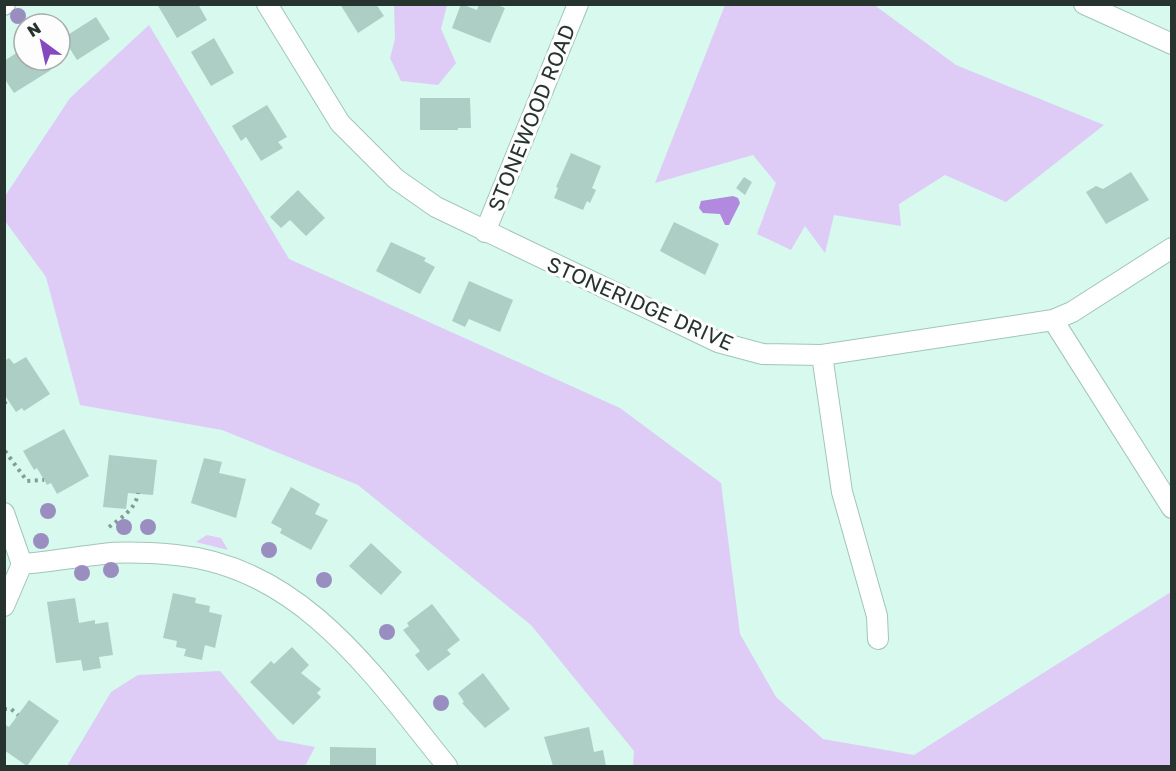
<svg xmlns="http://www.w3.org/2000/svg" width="1176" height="771" font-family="'Golos Text',sans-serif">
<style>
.green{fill:#deccf7}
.water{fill:#b18adf}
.building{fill:#adcec4}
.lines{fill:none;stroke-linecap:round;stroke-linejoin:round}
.minor-casing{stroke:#a3c4ba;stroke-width:22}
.path{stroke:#849c95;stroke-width:4;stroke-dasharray:3 4.5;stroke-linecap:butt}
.minor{stroke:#fff;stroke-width:20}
.tree{fill:#9a8ec0}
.labels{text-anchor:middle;stroke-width:6;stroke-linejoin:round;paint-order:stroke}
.street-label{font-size:21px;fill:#26332f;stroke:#fdfdfd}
</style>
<rect width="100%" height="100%" fill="#d7f9ee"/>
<path class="green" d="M394,5h53l-6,24 15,34 -18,22 -37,-4 -11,-23 5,-19z
M725,5h151l1,2 79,58 148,60 -98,77 -61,-27 -46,29 2,22 -67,-11 -9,38 -20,-27 -14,24 -34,-16 19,-51 -23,-28 -98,28z
M149,25l140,234 331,149 101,75 19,151 36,63 47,42 91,16 257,-163v174h-538l1,-15 -103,-126 -173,-140 -136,-55 -142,-25 -34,-128 -41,-56v-25l65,-98z
M207,535l14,3 7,12 -32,-8z
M220,671l58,69 37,7 -10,19h-238l44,-74 27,-17z"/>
<path class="water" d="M733,196l5,2 2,5 -11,22h-4l-5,-11 -17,-1 -4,-5 2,-7z"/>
<path class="building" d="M157,4h41l9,16 -30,18z
M340,4h36l8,12 -26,17z
M461,4l16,6 2,-6h16l10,4 -15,35 -38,-15z
M96,17l14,22 -33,21 -14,-22z
M214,38l20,35 -23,13 -20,-34z
M24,43v17h21l6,10 -37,23 -10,-15v-17l14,-9 -3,-4z
M420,98h50l1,30h-13v2h-38z
M267,105l20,32 -9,5 5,6 -22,13 -15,-24 -5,4 -9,-15z
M571,153l30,13 -9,22 4,2 -6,13 -3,-2 -4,9 -29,-12 4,-10 -2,-1z
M1131,172l18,28 -43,24 -20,-32 10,-6 7,3z
M744,177l8,5 -7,13 -9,-7z
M298,190l27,28 -19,18 -16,-16 -9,8 -11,-11z
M674,222l45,22 -14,31 -45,-24z
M391,242l35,16 -2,3 11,6 -15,27 -44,-23z
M469,281l44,19 -13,32 -31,-13 -4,8 -13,-6z
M26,357l24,37 -26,17 -2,-3 -6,4 -12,-18v-33l5,-3 5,6z
M64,429l25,47 -32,18 -6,-11 -4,2 -10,-17 -3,2 -11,-19z
M109,455l48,5 -4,35 -25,-2 -2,16 -23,-2z
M204,458l18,4 -3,11 27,6 -10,39 -45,-15z
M291,487l29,17 -5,10 13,6 -17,30 -31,-17 2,-4 -11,-6z
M371,543l31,29 -21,23 -32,-29z
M173,593l23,5 -1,5 15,3 -1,6 13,3 -7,33 -10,-3 -3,15 -18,-4 2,-7 -10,-2 1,-6 -14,-3z
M75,598l4,25 16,-3v4l13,-2 5,33 -14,2 2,11 -18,3 -2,-11 -25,3 -9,-61z
M432,604l28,36 -13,10 4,4 -23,17 -13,-16 5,-4 -17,-21 6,-4 -2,-3z
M292,647l17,18 -8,8 20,16 -4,4 4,4 -28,28 -43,-43 21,-21 3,3z
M483,673l27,36 -25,19 -23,-25 2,-1 -6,-9z
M29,700l30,21 -32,45 -23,-16v-26l5,3z
M589,727l5,25 9,-2 3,16h-53l-9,-29z
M330,747l46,1v18h-46z"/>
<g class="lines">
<g class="minor-casing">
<path id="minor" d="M267,4l73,119 56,56 40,28 282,135 45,12 59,1 231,-35 19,-8 100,-64
M1084,4l88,40
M4,5l1,-1
M485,232l93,-228
M1053,320l119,188
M822,355l20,137 35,124 1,23
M4,513l18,51 -18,42
M22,564c28,-2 54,-7 81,-10 23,-3 50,-1 73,1 126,12 198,121 271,211"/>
</g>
<path class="path" d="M4,403l5,-3
M5,451l22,30 17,-1
M109,527c12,-9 27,-18 29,-34
M4,709h7l7,6"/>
<use href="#minor" class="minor"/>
</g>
<g class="tree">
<circle cx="18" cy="16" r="8"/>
<circle cx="48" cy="511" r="8"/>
<circle cx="124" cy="527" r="8"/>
<circle cx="148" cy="527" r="8"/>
<circle cx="41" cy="541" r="8"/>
<circle cx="269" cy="550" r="8"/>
<circle cx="111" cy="570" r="8"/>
<circle cx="82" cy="573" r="8"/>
<circle cx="324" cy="580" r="8"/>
<circle cx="387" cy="632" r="8"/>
<circle cx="441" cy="703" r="8"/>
</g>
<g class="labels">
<g class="street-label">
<text transform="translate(532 118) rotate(-68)" y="7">STONEWOOD ROAD</text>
<text transform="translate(640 304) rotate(24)" y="7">STONERIDGE DRIVE</text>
</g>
</g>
<rect width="1176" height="771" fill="none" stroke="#26332f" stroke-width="12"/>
<g transform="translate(42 42) rotate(327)"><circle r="28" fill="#fdfdfd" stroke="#a7acab" stroke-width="1.5"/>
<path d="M0-4.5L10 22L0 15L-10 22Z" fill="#8549bf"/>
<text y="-9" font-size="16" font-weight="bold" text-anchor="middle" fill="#26332f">N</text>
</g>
</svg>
